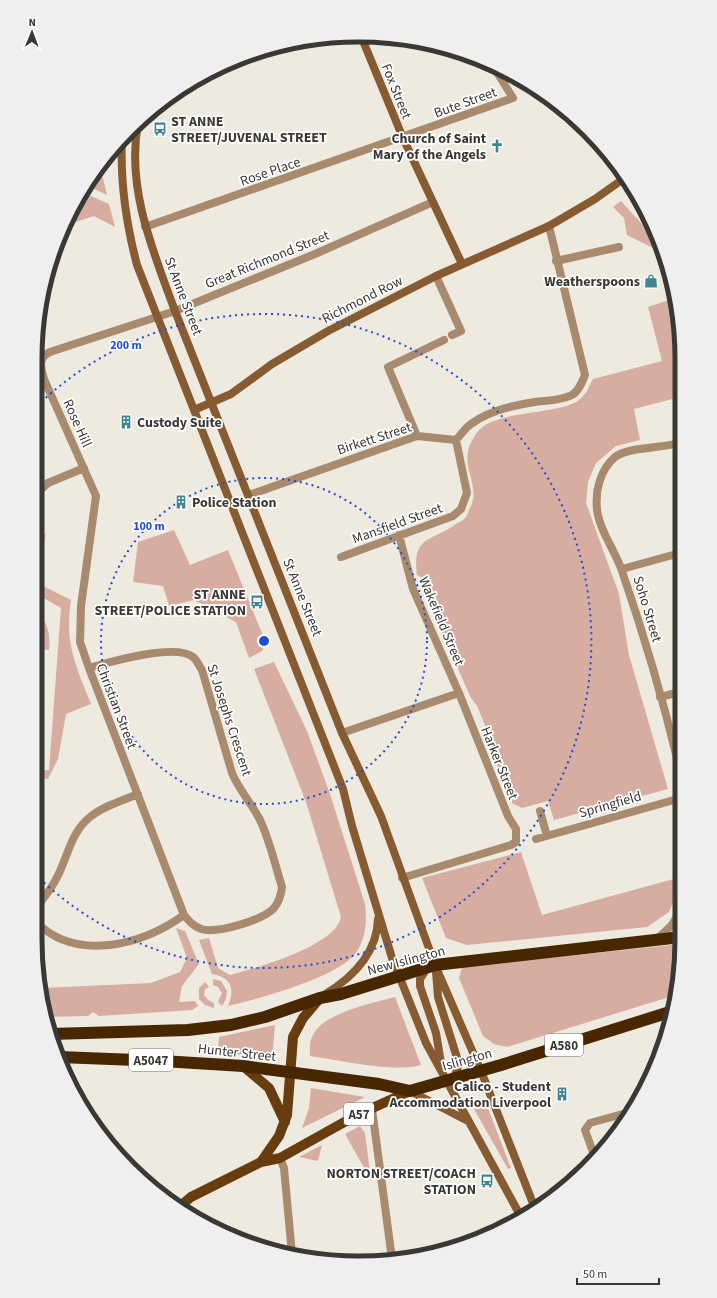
<svg xmlns="http://www.w3.org/2000/svg" width="717" height="1298" font-family="'Source Sans 3',sans-serif">
<style>
.green{fill:#d6ada0}
.lines{fill:none;stroke-linecap:round;stroke-linejoin:round}
.street{stroke:#a88a6e;stroke-width:8}
.secondary{stroke:#875b31;stroke-width:8}
.primary{stroke:#673d10;stroke-width:10}
.highway{stroke:#482600;stroke-width:12}
.ring{fill:none;stroke:#1d4ed8;stroke-width:2;stroke-dasharray:2 4}
.labels{text-anchor:middle;stroke-width:3.5;stroke-linejoin:round;paint-order:stroke}
.shield{fill:#fff;stroke:#757471;stroke-width:1}
.shield-label{font-size:13px;font-weight:bold;fill:#3a3834}
.street-label{font-size:14px;fill:#3a3834;stroke:#fff}
.poi-label{font-size:14px;font-weight:bold;fill:#3a3834;stroke:#fff;text-anchor:end}
.rim{fill:none;stroke:#3a3834;stroke-width:5}
.centre{fill:#1d4ed8;stroke:#fff;stroke-width:2}
.ring-label{font-size:12px;text-anchor:middle;font-weight:bold;fill:#1d4ed8;stroke:#fff;stroke-width:3.5;stroke-linejoin:round;paint-order:stroke}
</style>
<rect width="100%" height="100%" fill="#eeeadf"/>
<path class="green" d="M100,167l7,28 -21,-10z
M82,192l27,12 6,23 -21,-11 -28,9z
M621,201l29,32h4l11,21 -38,-19 -3,-17 -11,-11z
M675,298l4,19 1,80 -46,12 6,31 -24,6 -20,17 -8,19 -2,21 33,91 10,61 39,134 -114,31 -6,-19 -26,7 -10,-5 -15,-39 1,-7 -21,-51 -6,-8 -37,-83 2,-7 -13,-30 -6,-3c-5,-39 13,-33 39,-51 3,-2 8,-4 10,-7 2,-3 3,-8 5,-11 10,-23 -14,-41 2,-67 3,-6 8,-12 14,-15 23,-13 79,-11 93,-25 7,-6 9,-13 13,-20l69,-18 -14,-54z
M174,530l16,35 38,-15 38,93 -4,8 -13,7 -13,-36 -42,-22 -25,6 -6,-20 -30,-4 5,-40z
M46,533l-4,20 -7,8v-17z
M35,582l36,18c-7,43 5,66 20,104l-25,10 -8,45 -10,20 -10,-1v-8h11l12,-162 -26,-15z
M35,608c12,13 16,25 14,42l-10,-1 -1,13 3,1 -6,5z
M274,662l33,69 23,63 35,110c2,16 1,36 -10,50 -19,24 -97,45 -127,52 7,-16 4,-29 -16,-32l-13,-34 10,-2 9,30 12,7c26,-7 106,-29 111,-58l-35,-115 -52,-133z
M521,852l21,63 139,-38v6l-12,29 -22,15 -180,18 -21,-7 -24,-60z
M176,928l9,3 14,33 -17,22 -3,16 16,-1 3,5 -6,4 -93,6 -6,-4 -5,4 -40,1 -5,-29 108,-5 29,-11 7,-14z
M681,944v16l-5,35 -169,52 -13,-3 -11,-8 -24,-58 3,-11z
M213,979l8,2 6,10 -1,8 -4,7 -4,-4 4,-9 -4,-6 -5,-2z
M205,982l4,5 -4,2 -1,6 4,5 6,3v5l-9,-3 -6,-6v-11z
M395,997l26,68c-27,8 -82,-5 -111,-9 0,-7 -1,-14 3,-21 10,-22 60,-32 82,-38z
M275,1025l-3,33 -54,-6 1,-15z
M311,1088l54,9 -63,31 7,-20z
M486,1103l25,65 -3,1 -34,-60z
M360,1126l5,7 6,47 -26,-46z
M322,1145l-4,16 -19,-4z"/>
<g class="lines">
<path class="street" d="M145,227l368,-129 -20,-32
M556,261l63,-14
M436,276l25,55 -9,4
M417,436l-29,-69 56,-27
M680,443c-18,5 -52,4 -65,14 -15,13 -20,34 -18,52 2,21 19,43 25,62 23,67 43,135 59,204
M36,494l12,-11 36,-15
M249,495l168,-59 39,4c5,-5 9,-12 15,-16 17,-13 43,-19 64,-22 13,-2 25,-1 37,-7 7,-4 10,-13 13,-20l-36,-149
M399,535l14,54 46,104 49,123 8,13v13l-5,3 -109,33
M341,557l112,-41 8,-7 6,-16 -11,-53
M622,569l58,-16
M89,668c21,-6 86,-25 104,-11 4,3 6,9 9,13l30,103c7,17 20,31 28,47 10,21 15,45 22,67 -1,8 -3,15 -8,21 -11,12 -57,26 -73,21 -8,-3 -12,-8 -17,-14l-95,-247 -9,-26 1,-36 15,-110 -52,-117c-3,-11 -7,-21 6,-27l125,-41 140,-57 118,-52
M660,697l20,-5
M342,733l117,-40
M540,811l7,25
M536,839l145,-41
M35,909c7,-9 15,-18 20,-28 13,-22 14,-47 35,-64 13,-11 32,-16 48,-23
M35,921c41,42 107,24 149,-6
M656,940l15,-14 10,-16
M372,1109l20,150
M594,1155l-9,-25 5,-7 40,-11
M280,1158l4,10 8,86"/>
<path class="secondary" d="M361,36l42,102 59,126
M138,123c-12,65 15,128 37,188l167,422 39,83 54,149 46,106 53,135
M122,139c-2,43 4,84 15,126l206,524 9,37 40,132 34,85 94,172
M194,410l37,-16 41,-30 56,-33 108,-55 113,-50 46,-27 31,-22
M427,968l-7,11v7l16,47 6,36
M436,972l2,25 21,67 -5,14
M324,995c28,-17 53,-41 54,-76
M410,1091l56,29"/>
<path class="primary" d="M243,1066l26,22 16,34
M261,1162l18,-26 8,-21 6,-78 10,-19 17,-20
M178,1208l13,-11 70,-35 19,-4 77,-43 53,-24"/>
<path class="highway" d="M51,1034l137,-4 43,-5 34,-8 55,-19 21,-4 94,-29 246,-28
M59,1057l103,4 81,5 136,18 31,7 91,-26 172,-54"/>
</g>
<g class="ring">
<circle cx="264" cy="641" r="163"/>
<path d="M37 406A327 327 0 1 1 37 876"/>
</g>
<defs>
<g id="bus-bare" transform="scale(1.08)"><path d="M-5-6H5V4H4V6H2V4H-2V6H-4V4H-5ZM-3.5-4V0h7V-4ZM-3.5 1.2v1.5H-2V1.2ZM2 1.2v1.5H3.5V1.2Z" fill="#3f8490" stroke="#fff" stroke-width="2.5" paint-order="stroke"/></g>
<g id="church-bare" transform="scale(1.08)"><path d="M-1.2-6h2.4v3.5h3.3v2.4h-3.3V6h-2.4V-.1h-3.3v-2.4h3.3Z" fill="#3f8490" stroke="#fff" stroke-width="2.5" paint-order="stroke"/></g>
<g id="shop-bare" transform="scale(1.08)"><path d="M-5-2.5h2.3a2.7 3.5 0 0 1 5.4 0H5L5.5 6h-11ZM-1.5-2.5h3a1.5 2.3 0 0 0-3 0Z" fill="#3f8490" stroke="#fff" stroke-width="2.5" paint-order="stroke"/></g>
<g id="building-bare" transform="scale(1.08)"><path d="M-4-6H4V6H1V3H-1V6H-4ZM-2.5-4.3h1.7v1.8h-1.7ZM.8-4.3h1.7v1.8H.8ZM-2.5-1h1.7V.8h-1.7ZM.8-1h1.7V.8H.8Z" fill="#3f8490" stroke="#fff" stroke-width="2.5" paint-order="stroke"/></g>
</defs>
<g fill-rule="evenodd">
<use href="#bus-bare" x="160" y="129"/>
<use href="#church-bare" x="497" y="146"/>
<use href="#shop-bare" x="651" y="281"/>
<use href="#building-bare" x="126" y="422"/>
<use href="#building-bare" x="181" y="502"/>
<use href="#bus-bare" x="257" y="602"/>
<use href="#building-bare" x="562" y="1094"/>
<use href="#bus-bare" x="487" y="1181"/>
</g>
<g class="labels">
<g class="shield">
<rect x="545" y="1034" width="38" height="22" rx="3"/>
<rect x="129" y="1049" width="44" height="22" rx="3"/>
<rect x="344" y="1103" width="30" height="22" rx="3"/>
</g>
<g class="shield-label">
<text x="564" y="1050">A580</text>
<text x="151" y="1065">A5047</text>
<text x="359" y="1119">A57</text>
</g>
<g class="street-label">
<text transform="translate(397 91) rotate(68)" y="5">Fox Street</text>
<text transform="translate(465 102) rotate(-20)" y="5">Bute Street</text>
<text transform="translate(270 171) rotate(-19)" y="5">Rose Place</text>
<text transform="translate(267 259) rotate(-22)" y="5">Great Richmond Street</text>
<text transform="translate(184 296) rotate(69)" y="5">St Anne Street</text>
<text transform="translate(362 299) rotate(-27)" y="5">Richmond Row</text>
<text transform="translate(78 423) rotate(66)" y="5">Rose Hill</text>
<text transform="translate(374 438) rotate(-18)" y="5">Birkett Street</text>
<text transform="translate(397 523) rotate(-20)" y="5">Mansfield Street</text>
<text transform="translate(303 597) rotate(68)" y="5">St Anne Street</text>
<text transform="translate(648 609) rotate(73)" y="5">Soho Street</text>
<text transform="translate(442 621) rotate(67)" y="5">Wakefield Street</text>
<text transform="translate(117 706) rotate(69)" y="5">Christian Street</text>
<text transform="translate(230 720) rotate(72)" y="5">St Josephs Crescent</text>
<text transform="translate(500 763) rotate(68)" y="5">Harker Street</text>
<text transform="translate(610 804) rotate(-16)" y="5">Springfield</text>
<text transform="translate(406 960) rotate(-15)" y="5">New Islington</text>
<text transform="translate(237 1052) rotate(6)" y="5">Hunter Street</text>
<text transform="translate(467 1059) rotate(-16)" y="5">Islington</text>
</g>
<g class="poi-label">
<text x="171" y="126" text-anchor="start">ST ANNE<tspan x="171" dy="16">STREET/JUVENAL STREET</tspan></text>
<text x="486" y="143">Church of Saint<tspan x="486" dy="16">Mary of the Angels</tspan></text>
<text x="640" y="286">Weatherspoons</text>
<text x="137" y="427" text-anchor="start">Custody Suite</text>
<text x="192" y="507" text-anchor="start">Police Station</text>
<text x="246" y="599">ST ANNE<tspan x="246" dy="16">STREET/POLICE STATION</tspan></text>
<text x="551" y="1091">Calico - Student<tspan x="551" dy="16">Accommodation Liverpool</tspan></text>
<text x="476" y="1178">NORTON STREET/COACH<tspan x="476" dy="16">STATION</tspan></text>
</g>
</g>
<path d="M0 0H717V1298H0ZM358 42H359A316 316 0 0 1 675 358V940A316 316 0 0 1 359 1256H358A316 316 0 0 1 42 940V358A316 316 0 0 1 358 42Z" fill="#efefef" fill-rule="evenodd"/>
<path class="rim" d="M358 42H359A316 316 0 0 1 675 358V940A316 316 0 0 1 359 1256H358A316 316 0 0 1 42 940V358A316 316 0 0 1 358 42Z"/>
<circle cx="264" cy="641" r="6" class="centre"/>
<g class="ring-label">
<text x="126" y="349">200 m</text>
<text x="149" y="530">100 m</text>
</g>
<g transform="translate(32 32) rotate(1)" stroke="#ffffff" stroke-width="3" paint-order="stroke">
<path d="M0-3L7 15L0 10L-7 15Z" fill="#3a3834"/>
<text y="-6" font-size="11" font-weight="bold" text-anchor="middle" fill="#3a3834">N</text>
</g>
<path d="M577 1278v6h82v-6" fill="none" stroke="#3a3834" stroke-width="2"/>
<text x="583" y="1278" font-size="12" fill="#3a3834" stroke="#ffffff" stroke-width="3" paint-order="stroke">50 m</text>
</svg>
